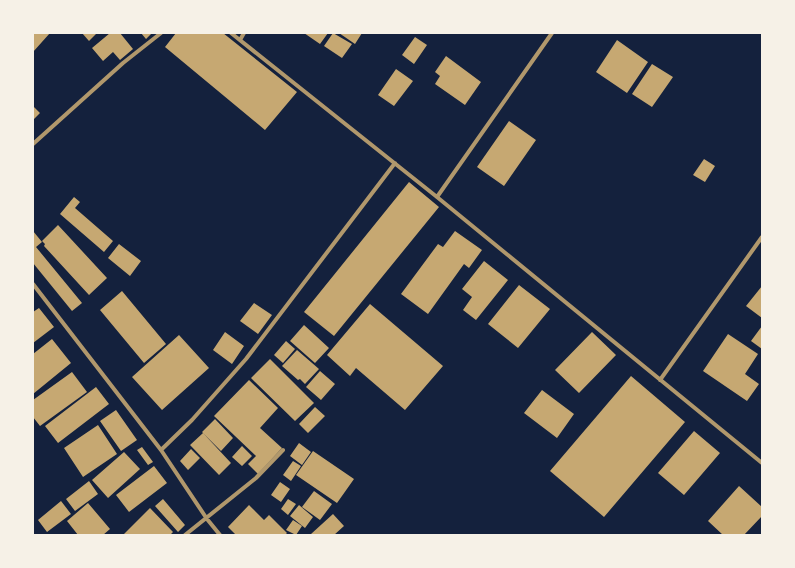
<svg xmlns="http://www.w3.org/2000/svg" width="795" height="568" font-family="Poppins,sans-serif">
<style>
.building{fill:#c6a872}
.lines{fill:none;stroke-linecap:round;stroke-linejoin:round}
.minor{stroke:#b1986c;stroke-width:4}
</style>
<rect width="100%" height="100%" fill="#14213d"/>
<path class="building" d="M33,33h17l-17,19z
M82,33h15l-8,8z
M110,33h10l13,16 -13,11 -7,-8 -10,9 -11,-13z
M141,33h11l-6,6z
M176,33h47l74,59 -32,38 -100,-83z
M304,33h24l-8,11z
M333,33l19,11 -10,14 -18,-12z
M339,33h23l-7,11z
M415,37l12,8 -13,19 -12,-9z
M617,40l31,22 -21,31 -31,-21z
M446,56l35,26 -16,23 -30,-21 5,-8 -5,-4z
M652,64l21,13 -21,30 -20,-13z
M396,69l17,12 -19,25 -16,-11z
M33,106l7,7 -7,7z
M509,121l27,19 -32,46 -27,-19z
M704,159l11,7 -10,16 -12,-7z
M409,182l30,25 -105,129 -30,-24z
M74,197l6,5 -5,6 38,33 -9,11 -44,-38z
M58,225l49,53 -18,17 -45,-49 1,-2 -3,-3z
M33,231l9,11 -6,5 46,56 -10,8 -39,-48z
M455,231l27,19 -13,18 -5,-4 -36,50 -27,-20 37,-50 5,3z
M119,244l22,17 -11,15 -22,-18z
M484,261l24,19 -32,40 -13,-10 9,-13 -10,-8z
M519,285l31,24 -32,39 -30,-24z
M762,286v32l-16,-12z
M122,291l44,53 -22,19 -44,-53z
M254,303l18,12 -14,19 -18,-13z
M370,304l73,62 -38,44 -49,-42 -6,8 -23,-21z
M39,308l15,19 -21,16v-31z
M304,325l25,23 -14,15 -25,-22z
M762,326v23l-11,-8z
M225,332l19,14 -12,18 -19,-14z
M592,332l24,23 -37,38 -24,-23z
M728,334l30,20 -13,20 14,10 -12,17 -44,-30z
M179,335l30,33 -47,42 -30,-33z
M52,339l19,24 -38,31v-40z
M286,341l9,8 -12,14 -9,-8z
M297,350l22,19 -14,15 -5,-5 -2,1 -16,-14z
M270,359l44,44 -19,18 -44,-43z
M320,371l15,13 -14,16 -15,-13z
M72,372l15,20 -47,34 -7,-9v-17z
M631,376l54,46 -81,95 -54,-46z
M249,380l29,28 -18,20 22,20 -24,26 -10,-10 8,-8 -42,-40z
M96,387l13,17 -51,39 -13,-17z
M542,390l32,24 -17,24 -33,-25z
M315,407l10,9 -17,17 -9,-9z
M116,410l21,30 -16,11 -21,-30z
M215,419l18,19 -12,13 -19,-19z
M98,425l19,29 -34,23 -19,-29z
M694,431l26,22 -36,42 -26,-22z
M203,433l28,30 -12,12 -29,-30z
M299,443l12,9 -9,13 -12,-9z
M242,446l10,10 -10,10 -10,-9z
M142,447l11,15 -5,3 -11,-15z
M191,449l9,9 -12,12 -8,-9z
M313,451l41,28 -17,24 -41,-28z
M124,452l16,17 -32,29 -16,-18z
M293,461l8,5 -10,15 -8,-6z
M154,466l13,17 -38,29 -13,-17z
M89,481l9,13 -23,17 -9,-12z
M280,482l10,7 -9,13 -10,-7z
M739,486l23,21v9l-18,19h-21l-15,-14z
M314,491l18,13 -12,16 -18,-13z
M163,499l22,26 -7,7 -23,-26z
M288,499l8,5 -8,11 -7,-6z
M61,501l10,13 -24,18 -9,-12z
M88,503l22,26 -7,6h-25l-11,-14z
M249,505l15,15 5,-5 18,18 -2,2h-49l-8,-8z
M299,505l14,12 -8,11 -15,-12z
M150,508l23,24 -3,3h-45l-1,-1z
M333,514l11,12 -10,9h-22l-1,-1z
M293,520l9,6 -6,9 -10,-5z"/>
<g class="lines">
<path class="minor" d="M231,33l206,164 325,266
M240,40l4,-7
M33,144l90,-81 38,-30
M437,197l115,-164
M33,284l128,166 46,69 13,16
M660,380l102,-143
M161,450l31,-30 54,-61 149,-196
M185,535l71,-57 27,-28"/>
</g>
<rect width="795" height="568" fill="none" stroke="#f6f1e7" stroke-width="68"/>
</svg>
